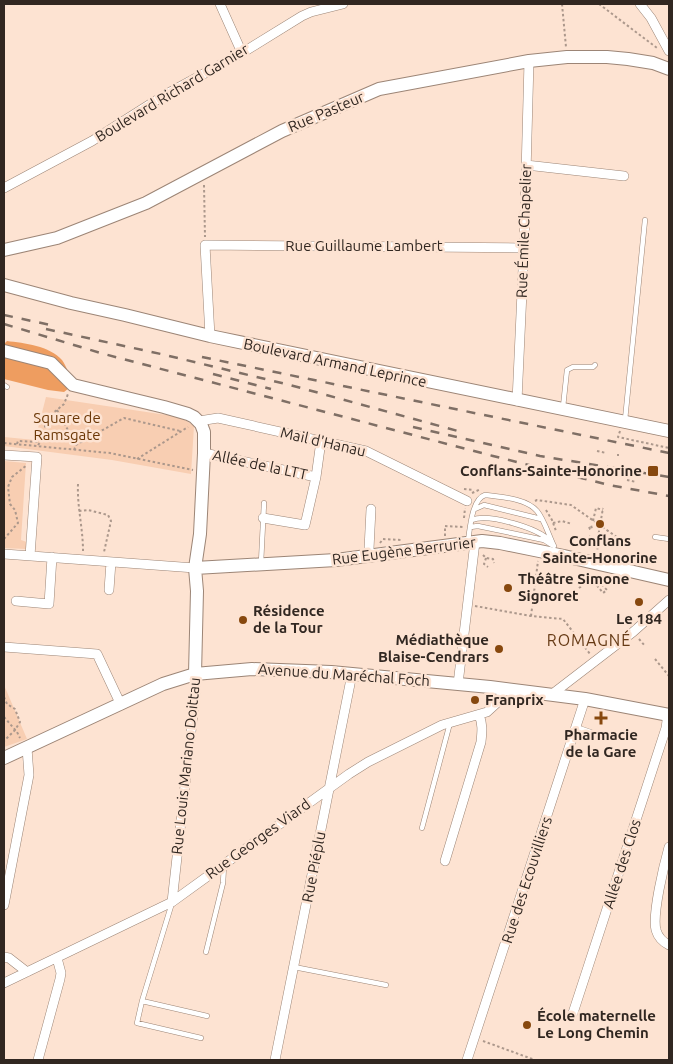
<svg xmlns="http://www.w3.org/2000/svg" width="673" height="1064" font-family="Ubuntu,sans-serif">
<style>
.green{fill:#f8ceb2}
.forest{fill:#ee9d60}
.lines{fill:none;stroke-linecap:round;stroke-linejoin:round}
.lane-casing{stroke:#9c8576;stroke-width:5.5}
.street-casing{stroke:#9c8576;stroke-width:10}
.secondary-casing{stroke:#9c8576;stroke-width:14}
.path{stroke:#ac988c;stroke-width:2;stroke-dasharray:2.5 2.5;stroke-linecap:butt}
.lane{stroke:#fff;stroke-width:4.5}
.street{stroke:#fff;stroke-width:9}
.secondary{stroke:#fff;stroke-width:12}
.rail{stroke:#7f6f65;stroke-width:2.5;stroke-dasharray:9 9;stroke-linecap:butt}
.poi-dot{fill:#87480e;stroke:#fde3d2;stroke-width:2}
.labels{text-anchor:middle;stroke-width:5;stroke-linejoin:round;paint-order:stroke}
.street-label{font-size:15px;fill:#312721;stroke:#fde3d2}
.park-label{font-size:15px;fill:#6c3807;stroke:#fde3d2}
.poi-label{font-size:15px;font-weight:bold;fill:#312721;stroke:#fde3d2;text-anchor:start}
.neighbourhood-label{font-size:16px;letter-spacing:1px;fill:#663a15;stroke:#fde3d2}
</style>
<rect width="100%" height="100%" fill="#fde3d2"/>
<path class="green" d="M46,397l134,20 14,9 -3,48 -79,-14 -108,-14v-9l31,3z
M4,461l22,2 -5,77 6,2 -1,7 -22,-1z
M4,685l23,54 -23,8z"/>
<path class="forest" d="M7,341c17,2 43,5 55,19 5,7 8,17 11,25l-9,7 -16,-2 -44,-11v-35z"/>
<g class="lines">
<g class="lane-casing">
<path id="lane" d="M4,385l3,2
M563,407l4,-37 6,-3h20l2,-2
M625,420l20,-200
M475,509l9,-4 57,14
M472,520c16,-7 66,8 78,21
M470,527l8,-1 66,14 8,5
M655,537l14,2
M468,541c2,-13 4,-42 17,-46 15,2 41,3 52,16 7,8 12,25 17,35
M261,563l3,-60
M576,727l26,9
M422,828l28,-105
M172,903l-30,98 65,15
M206,952l17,-69 1,-17
M294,967l92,18
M142,1001l-5,22 64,15"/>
</g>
<g class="street-casing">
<path id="street" d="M220,4l22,49
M640,4l11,14 18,33
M526,165l98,11
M4,188l88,-47 71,-45 79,-43 60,-37 9,-4 32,-8
M210,336l-5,-91 319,3
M517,401l7,-153 5,-187
M199,421l19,-3 148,33 101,50
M204,453l112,24
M4,455l33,2 -7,99
M263,518l42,7 11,-48 5,-36
M369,549l2,-40
M4,554l191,14
M109,590l2,-28
M16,601l33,3 3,-47
M4,647l93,7 24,51
M458,684l17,-142
M551,695l82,-63 36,-32
M669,847c-5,18 -17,67 -13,83 2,7 7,12 13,15
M445,861l36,-119c1,-10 2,-18 -2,-27
M172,902l24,-215 -1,-13
M4,905l25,-130 -2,-27
M4,957l5,1 18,14
M4,983l168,-81 177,-128 19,-12 74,-37 45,-13 12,-11 4,-12
M573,1013l93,-285 2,-14
M38,1060l22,-81 1,-6 -4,-15
M275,1060l77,-386
M467,1060l118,-361"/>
</g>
<g class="secondary-casing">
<path id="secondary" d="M4,250l53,-12 89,-35 136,-72 97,-42 150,-28 38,-4h40l21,2 25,4 16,6
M4,285l67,18 54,12 85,21 459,95
M4,351l47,12 22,22 91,22 24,7 6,3 7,7 3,8v21l-4,81 -5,34 2,23 -2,83
M195,568l141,-8 146,-19 18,2 64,13 105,24
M4,758l159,-74 32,-10 57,-5 79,3 159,15 95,12 84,16"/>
</g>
<path class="path" d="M562,4l4,43
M599,4l58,44
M204,185l1,52
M57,410l19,35
M620,431l-2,6 51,11
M4,443l106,10 83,17
M17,444l1,-3 21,1
M38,445l7,-9v-16l19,-16 4,-10
M74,450l2,-5 48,-27 56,13
M597,451l9,2
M617,455h2
M137,459l51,-32
M606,475l1,1
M627,480l9,2
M78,484c-1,23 5,44 5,67
M464,489l10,1
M472,493l9,-4
M535,501l2,-1 34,5 50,35 1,4 -10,3 -14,-3
M546,510l6,10 4,11
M79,511l9,-1 20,5 3,6 -7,31
M464,518l1,-10
M593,521l3,-13 7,2
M553,523l9,-2 10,3
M589,527l1,2h2l-1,-4
M445,536v-10l18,1
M589,536l9,8 -1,8
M4,539l14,-16 -3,-13 -5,-6 -2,-17 4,-10 15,-12
M380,543l3,-4 18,1
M597,543l6,-35
M483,555l3,3 7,1 1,4
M486,558l-2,6 4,3
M579,588l12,-10 12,15 4,-3 -5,-5 -2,-11
M475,606l56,10 32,3 27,35
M531,616l7,-55
M639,639l6,7
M655,659l14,17
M4,689v7
M4,697l3,7 8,5 5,13 -5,8 -11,11
M4,717l13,15 3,6
M483,1041l52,19"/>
<use href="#lane" class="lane"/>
<use href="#street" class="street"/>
<use href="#secondary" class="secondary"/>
<path class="rail" d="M4,315l51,11
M4,324l100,30 389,102 116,29 60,11
M46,329l115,25 129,31 175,48
M202,357l467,96
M213,374l58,15
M413,427l127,29 129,21"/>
</g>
<g class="poi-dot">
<rect x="647" y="465" width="12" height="12" rx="2.5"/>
<circle cx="600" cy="524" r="5"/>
<circle cx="508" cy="588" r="5"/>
<circle cx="639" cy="602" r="5"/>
<circle cx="243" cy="620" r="5"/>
<circle cx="499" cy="649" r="5"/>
<circle cx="475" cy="700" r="5"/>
<path d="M598.5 710.5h5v5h5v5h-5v5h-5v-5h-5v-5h5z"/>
<circle cx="527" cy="1025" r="5"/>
</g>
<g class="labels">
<g class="street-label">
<text transform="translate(172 93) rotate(-31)" y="5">Boulevard Richard Garnier</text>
<text transform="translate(326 112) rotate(-23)" y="5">Rue Pasteur</text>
<text transform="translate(524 231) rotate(-88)" y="5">Rue Émile Chapelier</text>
<text x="364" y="251">Rue Guillaume Lambert</text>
<text transform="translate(335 363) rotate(12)" y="5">Boulevard Armand Leprince</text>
<text transform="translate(323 442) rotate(13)" y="5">Mail d'Hanau</text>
<text transform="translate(260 465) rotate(12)" y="5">Allée de la LTT</text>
<text transform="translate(404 551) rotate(-7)" y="5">Rue Eugène Berrurier</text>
<text transform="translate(344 675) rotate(4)" y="5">Avenue du Maréchal Foch</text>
<text transform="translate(186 766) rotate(-84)" y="5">Rue Louis Mariano Doittau</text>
<text transform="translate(258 839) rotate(-36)" y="5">Rue Georges Viard</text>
<text transform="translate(622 864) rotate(-72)" y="5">Allée des Clos</text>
<text transform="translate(314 867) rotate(-79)" y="5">Rue Piéplu</text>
<text transform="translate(527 880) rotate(-72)" y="5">Rue des Ecouvilliers</text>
</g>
<g class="park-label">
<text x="67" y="423">Square de<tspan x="67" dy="17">Ramsgate</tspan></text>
</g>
<g class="poi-label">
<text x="642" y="476" text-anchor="end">Conflans-Sainte-Honorine</text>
<text x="600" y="546" text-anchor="middle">Conflans<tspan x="600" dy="17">Sainte-Honorine</tspan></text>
<text x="518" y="584">Théâtre Simone<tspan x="518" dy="17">Signoret</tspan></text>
<text x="253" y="616">Résidence<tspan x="253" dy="17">de la Tour</tspan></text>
<text x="639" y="624" text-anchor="middle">Le 184</text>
<text x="489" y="645" text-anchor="end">Médiathèque<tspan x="489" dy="17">Blaise-Cendrars</tspan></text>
<text x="485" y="705">Franprix</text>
<text x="601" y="740" text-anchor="middle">Pharmacie<tspan x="601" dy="17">de la Gare</tspan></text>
<text x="537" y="1021">École maternelle<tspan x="537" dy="17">Le Long Chemin</tspan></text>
</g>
<g class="neighbourhood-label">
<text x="589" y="646">ROMAGNÉ</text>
</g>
</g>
<rect width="673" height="1064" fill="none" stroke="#312721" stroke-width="10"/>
</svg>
